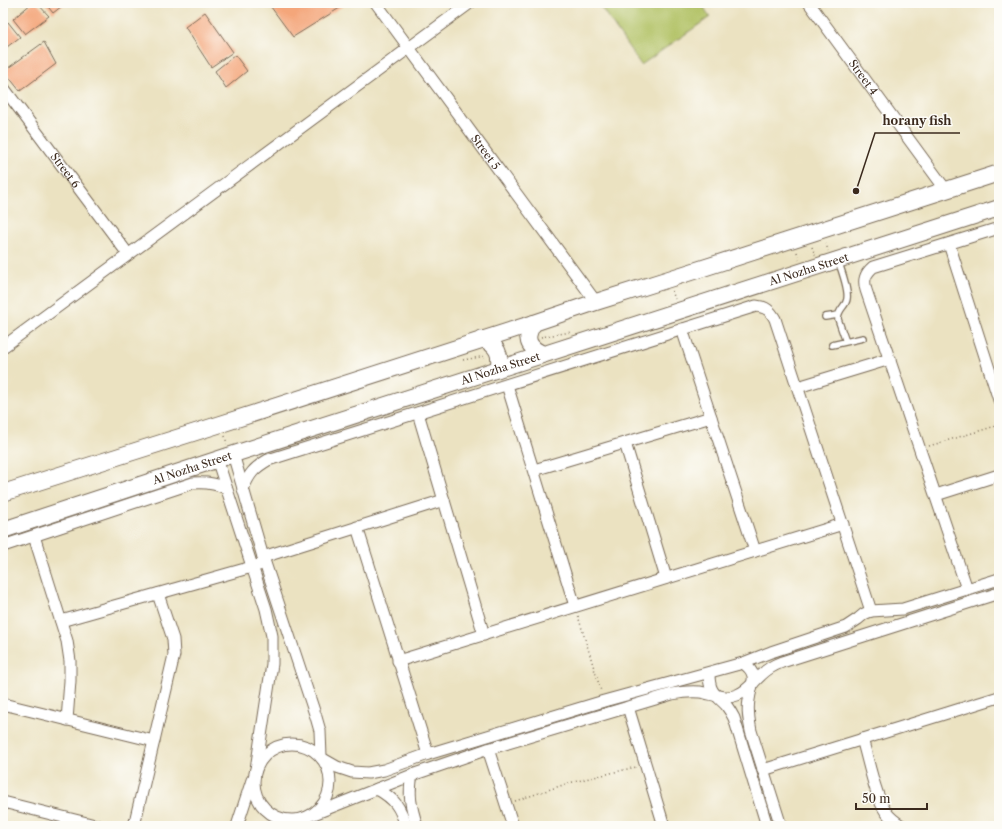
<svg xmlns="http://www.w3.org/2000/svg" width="1002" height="829" font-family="'Libre Caslon Text',serif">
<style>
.green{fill:#b2c266;stroke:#767642}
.building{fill:#f4a67a}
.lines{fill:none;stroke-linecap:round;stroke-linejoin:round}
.lane-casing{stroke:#796a57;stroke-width:8}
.street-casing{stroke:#796a57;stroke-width:13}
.secondary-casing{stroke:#796a57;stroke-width:18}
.path{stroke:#796a57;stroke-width:1.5;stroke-dasharray:1 3;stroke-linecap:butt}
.lane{stroke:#fff;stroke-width:5.5}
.street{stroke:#fff;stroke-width:11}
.secondary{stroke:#fff;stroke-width:16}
.labels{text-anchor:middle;stroke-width:3;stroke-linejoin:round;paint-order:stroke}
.street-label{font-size:11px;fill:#3b2a1e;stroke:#fdfcf7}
.leader{fill:none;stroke:#3b2a1e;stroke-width:1.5}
.callout-dot{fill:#3b2a1e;stroke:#fdfcf7;stroke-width:1.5}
.callout-label{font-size:12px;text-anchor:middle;font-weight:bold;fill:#3b2a1e;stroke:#fdfcf7;stroke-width:3;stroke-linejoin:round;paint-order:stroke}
</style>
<rect width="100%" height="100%" fill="#fdfcf7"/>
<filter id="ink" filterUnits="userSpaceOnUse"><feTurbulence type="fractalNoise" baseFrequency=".025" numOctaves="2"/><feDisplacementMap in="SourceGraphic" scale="8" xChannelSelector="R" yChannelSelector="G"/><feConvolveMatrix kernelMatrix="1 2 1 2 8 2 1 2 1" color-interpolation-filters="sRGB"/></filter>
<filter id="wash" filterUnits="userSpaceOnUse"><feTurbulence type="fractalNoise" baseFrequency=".012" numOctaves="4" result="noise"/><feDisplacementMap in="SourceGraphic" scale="16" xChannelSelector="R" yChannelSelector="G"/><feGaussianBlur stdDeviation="0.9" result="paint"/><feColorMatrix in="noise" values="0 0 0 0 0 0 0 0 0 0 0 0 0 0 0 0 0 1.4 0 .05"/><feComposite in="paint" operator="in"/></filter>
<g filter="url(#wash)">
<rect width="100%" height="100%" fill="#ebe2c1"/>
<path class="green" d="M598,3h103l9,14 -69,48z"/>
<g id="blocks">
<path class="building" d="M32,3h5l12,13 -24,18 -12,-15z
M45,3h21l-13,10z
M268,3h77l1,1 -53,33z
M205,12l28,40 -22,15 -26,-40z
M8,22l12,15 -17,13v-24z
M44,42l12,22 -36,27 -16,-20z
M235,55l12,16 -21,17 -11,-17z"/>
</g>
</g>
<g filter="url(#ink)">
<use href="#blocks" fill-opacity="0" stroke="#796a57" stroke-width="1"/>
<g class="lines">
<g class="lane-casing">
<path id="lane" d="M838,260c3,10 11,29 9,39 -1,8 -9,9 -9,20l8,23
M825,317l13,-2
M832,345l31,-7"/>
</g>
<g class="street-casing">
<g id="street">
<path id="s1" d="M376,3l220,299"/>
<path id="s2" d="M809,3l137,187"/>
<path id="s3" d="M3,87l125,167"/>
<path d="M949,244l50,156"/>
<path d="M682,329l73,222"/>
<path d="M3,347l467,-344"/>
<path d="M507,385l68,221"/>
<path d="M798,387l92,-28"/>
<path d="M418,413l66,222"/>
<path d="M625,443l41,135"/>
<path d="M233,454l30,103 53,160 4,14 1,26"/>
<path d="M217,459l49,150 6,27v28l-16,105"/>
<path d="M534,470l177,-53"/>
<path d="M243,489c6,-15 11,-21 25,-29l488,-154c10,1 14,4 19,13l96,292"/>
<path d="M936,495l63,-20"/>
<path d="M357,527l71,227"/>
<path d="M34,536l33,105 3,20v20l-3,39"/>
<path d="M3,546l190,-63c12,-1 22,0 33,5"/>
<path d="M263,557l181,-57"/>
<path d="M967,589l-101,-299c-3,-10 -1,-16 7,-23l126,-39"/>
<path d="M61,621l198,-56"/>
<path d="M398,661l445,-137"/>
<path d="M743,663c17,12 8,20 6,37 -2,11 0,20 2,31l30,95"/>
<path d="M709,673c0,19 5,20 17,32 3,4 6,9 8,13l33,108"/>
<path d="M3,704l151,37"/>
<path d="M628,707l36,119"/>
<path d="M862,739c6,19 13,58 24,73 4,6 10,10 16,14"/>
<circle cx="292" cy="782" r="38"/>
<path d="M488,749l25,77"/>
<path d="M323,759l14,8 15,5 16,1 16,-3 44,-16 176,-53 139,-38 28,-11 75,-25 12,-8 6,-5 7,-3 32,-2 96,-30"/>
<path d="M763,770l236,-73"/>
<path d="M412,775c-4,20 -1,32 5,51"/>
<path d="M377,789c18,10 23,18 29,37"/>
<path d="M3,802l96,24"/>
<path d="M314,814l98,-39 76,-26 184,-55c10,-2 19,-3 28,-2 13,2 24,8 37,3 11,-4 16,-13 24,-20 6,-6 13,-10 21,-13l217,-69"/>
<path d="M134,826l40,-171 -1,-16 -15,-45"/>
<path d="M237,826l15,-46"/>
</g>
</g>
<g class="secondary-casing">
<g id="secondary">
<path d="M534,323c-10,14 -7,25 10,31"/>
<path d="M483,339c14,6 19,16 15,30"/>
<path d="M3,493l218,-69 313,-101 62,-21 73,-23 330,-106"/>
<path id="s4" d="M3,530l228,-75 768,-247"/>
</g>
</g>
<path class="path" d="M826,243l2,8
M812,247l3,8
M797,252l2,8
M672,291l3,8
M541,337l30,-5
M463,360l23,-4
M225,436l2,8
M929,446l70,-21
M578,616l23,75
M515,801l54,-18 67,-16"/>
<use href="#lane" class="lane"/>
<use href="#street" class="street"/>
<use href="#secondary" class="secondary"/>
</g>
</g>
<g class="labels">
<g class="street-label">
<text dy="4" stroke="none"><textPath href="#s2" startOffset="92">Street 4</textPath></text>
<text dy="4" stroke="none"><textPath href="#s1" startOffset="185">Street 5</textPath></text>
<text dy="4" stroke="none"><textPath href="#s3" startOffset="104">Street 6</textPath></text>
<text dy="4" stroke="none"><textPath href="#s4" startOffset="847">Al Nozha Street</textPath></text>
<text dy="4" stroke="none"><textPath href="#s4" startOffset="523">Al Nozha Street</textPath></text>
<text dy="4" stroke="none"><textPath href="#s4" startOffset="199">Al Nozha Street</textPath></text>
</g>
</g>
<path class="leader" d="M856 191L875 133H960"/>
<circle class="callout-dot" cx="856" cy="191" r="4"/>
<g class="callout-label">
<text x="917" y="125">horany fish</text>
</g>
<rect width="1002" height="829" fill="none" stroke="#fdfcf7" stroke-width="16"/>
<path d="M856 803v6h71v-6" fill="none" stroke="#3b2a1e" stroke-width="2"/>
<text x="862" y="803" font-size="12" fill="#3b2a1e" stroke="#fdfcf7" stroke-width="3" paint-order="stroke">50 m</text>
</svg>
